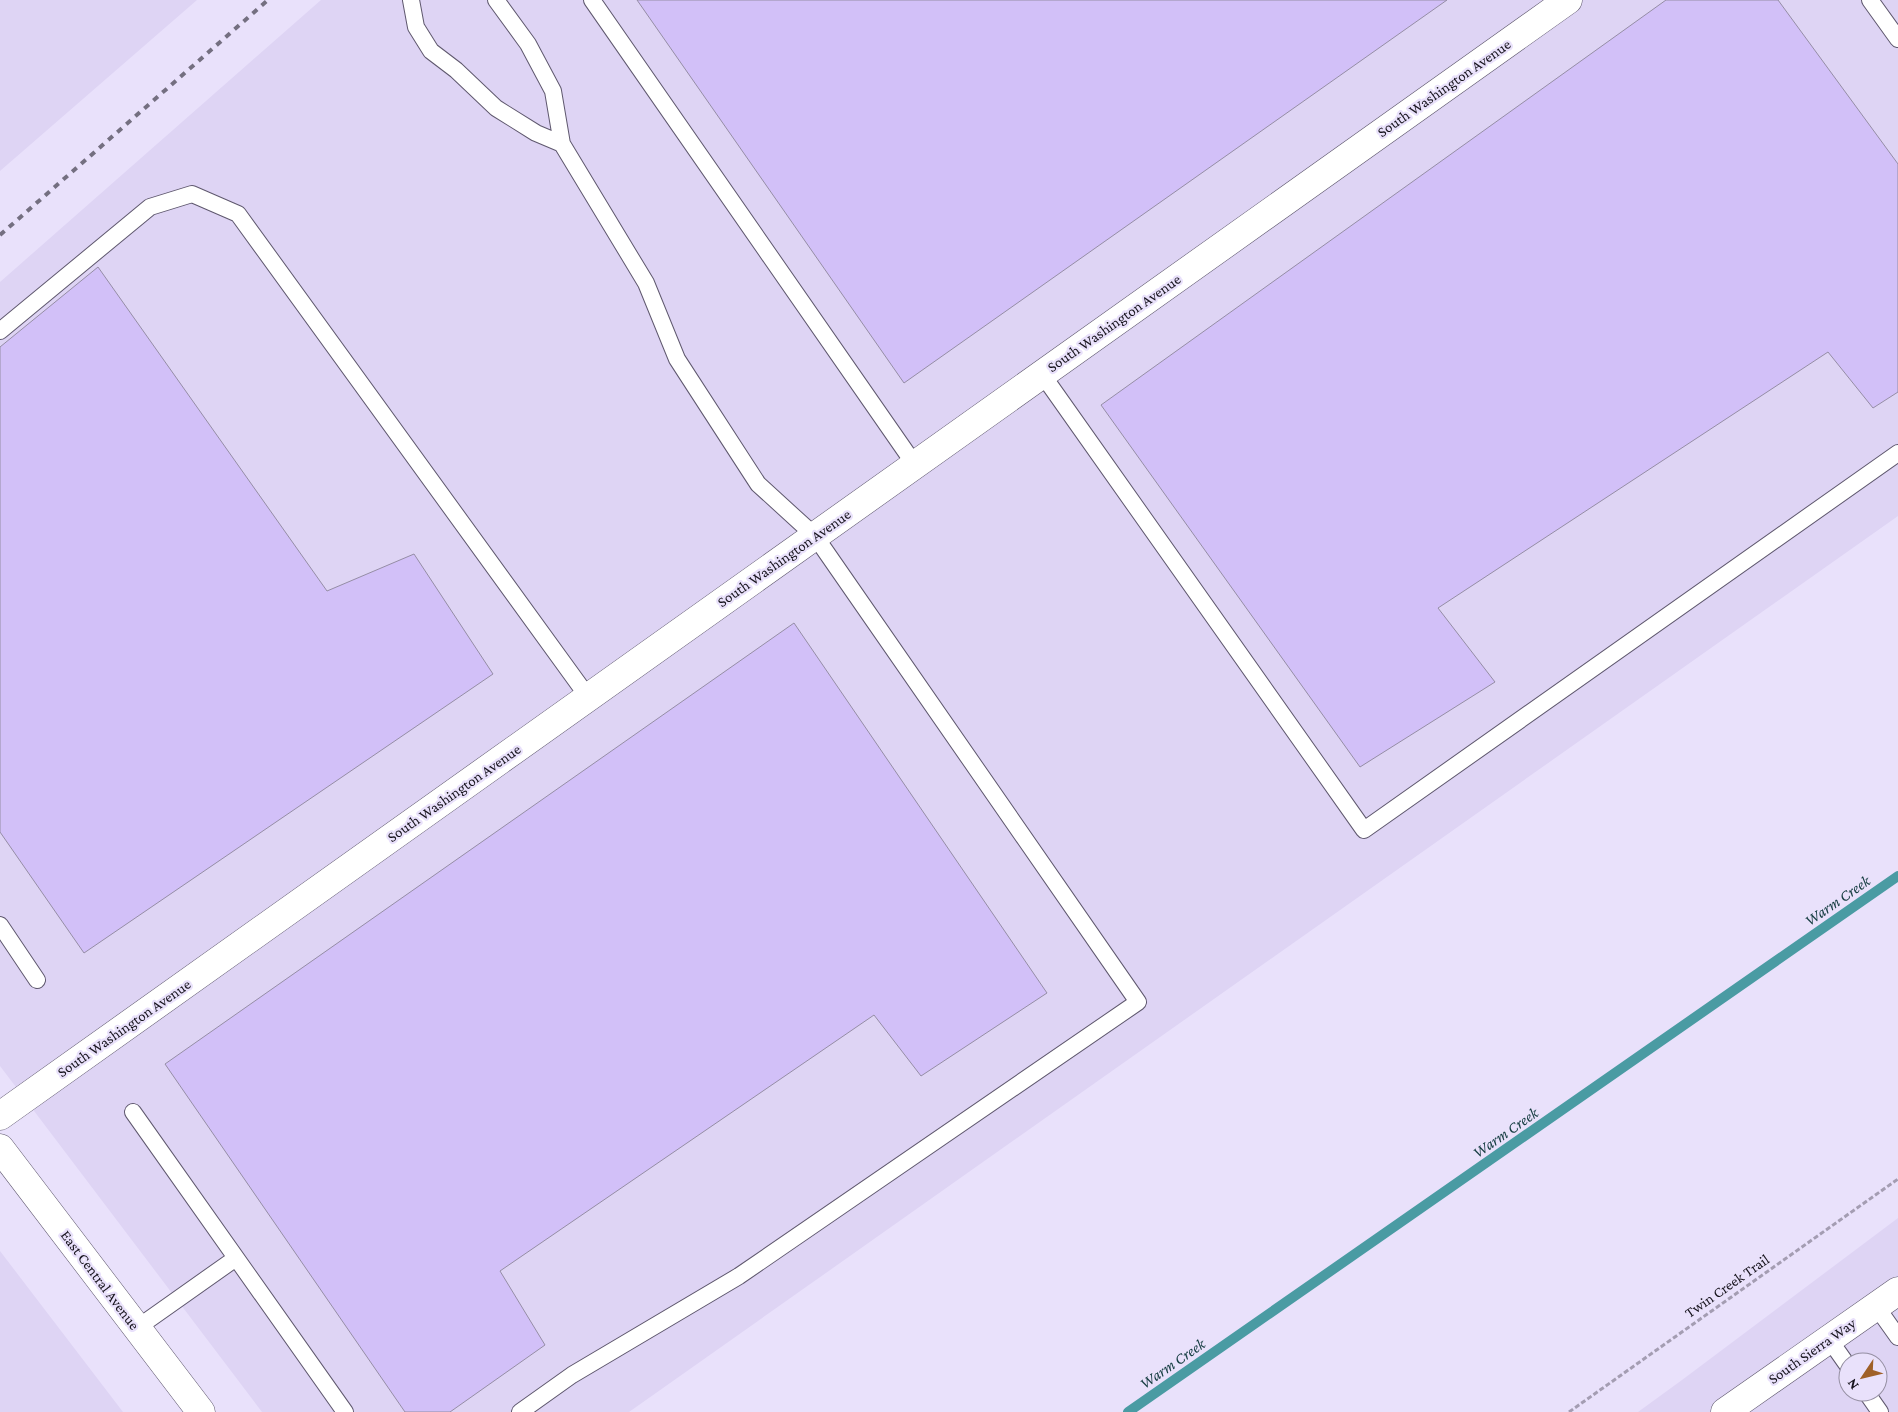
<svg xmlns="http://www.w3.org/2000/svg" width="1898" height="1412" font-family="'Crimson Pro',serif">
<style>
.built{fill:#ded4f4;fill-rule:evenodd}
.lines{fill:none;stroke-linecap:round;stroke-linejoin:round}
.stream{stroke:#4a9ba3;stroke-width:10}
.building{fill:#d2c0f8;stroke:#958da5}
.service-casing{stroke:#5f586e;stroke-width:18}
.minor-casing{stroke:#5f586e;stroke-width:29}
.tertiary-casing{stroke:#5f586e;stroke-width:29}
.path{stroke:#a49db2;stroke-width:3;stroke-dasharray:5 2.5;stroke-linecap:butt}
.service{stroke:#fff;stroke-width:16}
.minor{stroke:#fff;stroke-width:28}
.tertiary{stroke:#fff;stroke-width:28}
.rail{stroke:#746f80;stroke-width:4;stroke-dasharray:6 6;stroke-linecap:butt}
.labels{text-anchor:middle;stroke-width:4.5;stroke-linejoin:round;paint-order:stroke}
.street-label{font-size:15px;fill:#16131c;stroke:#e9e1fb}
.water-label{font-size:16px;font-style:italic;fill:#123a3e;stroke:#e9e1fb}
</style>
<rect width="100%" height="100%" fill="#e9e1fb"/>
<path class="built" d="M0,0h197l-197,171z
M321,0h1577v516l-1269,896h-367l-262,-346v-784z
M1898,1218v194h-260l44,-32zM1848,1362h30v30h-30z
M0,1251l123,161h-123z"/>
<g class="lines">
<path class="stream" d="M1128,1412l770,-536"/>
</g>
<path class="building" d="M637,0h810l-543,383z
M1666,0h112l120,164v228l-25,16 -45,-56 -390,256 57,74 -135,85 -259,-362z
M98,267l229,324 87,-37 79,120 -409,279 -84,-121v-485z
M794,623l253,370 -126,83 -47,-61 -374,256 45,74 -95,67h-45l-240,-348z"/>
<g class="lines">
<g class="service-casing">
<path id="service" d="M411,0l5,27 15,24 25,19 40,38 40,25 26,11
M496,0l32,44 25,47 9,53 84,139 31,76 81,125 57,52 323,466 -399,274 -167,99 -52,37
M592,0l323,465
M1870,0l28,39
M0,331l150,-124 42,-13 46,20 350,483
M1042,374l322,456 534,-377
M0,925l37,55
M133,1112l212,300
M1876,1306l22,31
M137,1328l99,-70
M1829,1339l19,27
M1866,1392l14,20"/>
</g>
<g class="minor-casing">
<path id="minor" d="M0,1116l1568,-1116
M1725,1412l173,-121"/>
</g>
<g class="tertiary-casing">
<path id="tertiary" d="M0,1148l201,264"/>
</g>
<path class="path" d="M1569,1412l329,-233"/>
<use href="#service" class="service"/>
<use href="#minor" class="minor"/>
<use href="#tertiary" class="tertiary"/>
<path class="rail" d="M0,235l268,-235"/>
</g>
<g class="labels">
<g class="street-label">
<text transform="translate(1444 88) rotate(-35)" y="5">South Washington Avenue</text>
<text transform="translate(1114 323) rotate(-35)" y="5">South Washington Avenue</text>
<text transform="translate(784 558) rotate(-35)" y="5">South Washington Avenue</text>
<text transform="translate(454 793) rotate(-35)" y="5">South Washington Avenue</text>
<text transform="translate(124 1028) rotate(-35)" y="5">South Washington Avenue</text>
<text transform="translate(100 1280) rotate(53)" y="5">East Central Avenue</text>
<text transform="translate(1727 1286) rotate(-35)" y="5">Twin Creek Trail</text>
<text transform="translate(1812 1351) rotate(-35)" y="5">South Sierra Way</text>
</g>
<g class="water-label">
<text transform="translate(1837 900) rotate(-35)" y="6">Warm Creek</text>
<text transform="translate(1505 1132) rotate(-35)" y="6">Warm Creek</text>
<text transform="translate(1172 1363) rotate(-35)" y="6">Warm Creek</text>
</g>
</g>
<g transform="translate(1863 1377) rotate(235)"><circle r="24" fill="#e9e1fb" stroke="#958fa2"/>
<path d="M0-4L9 19L0 12L-9 19Z" fill="#9f6028"/>
<text y="-8" font-size="14" font-weight="bold" text-anchor="middle" fill="#16131c">N</text>
</g>
</svg>
